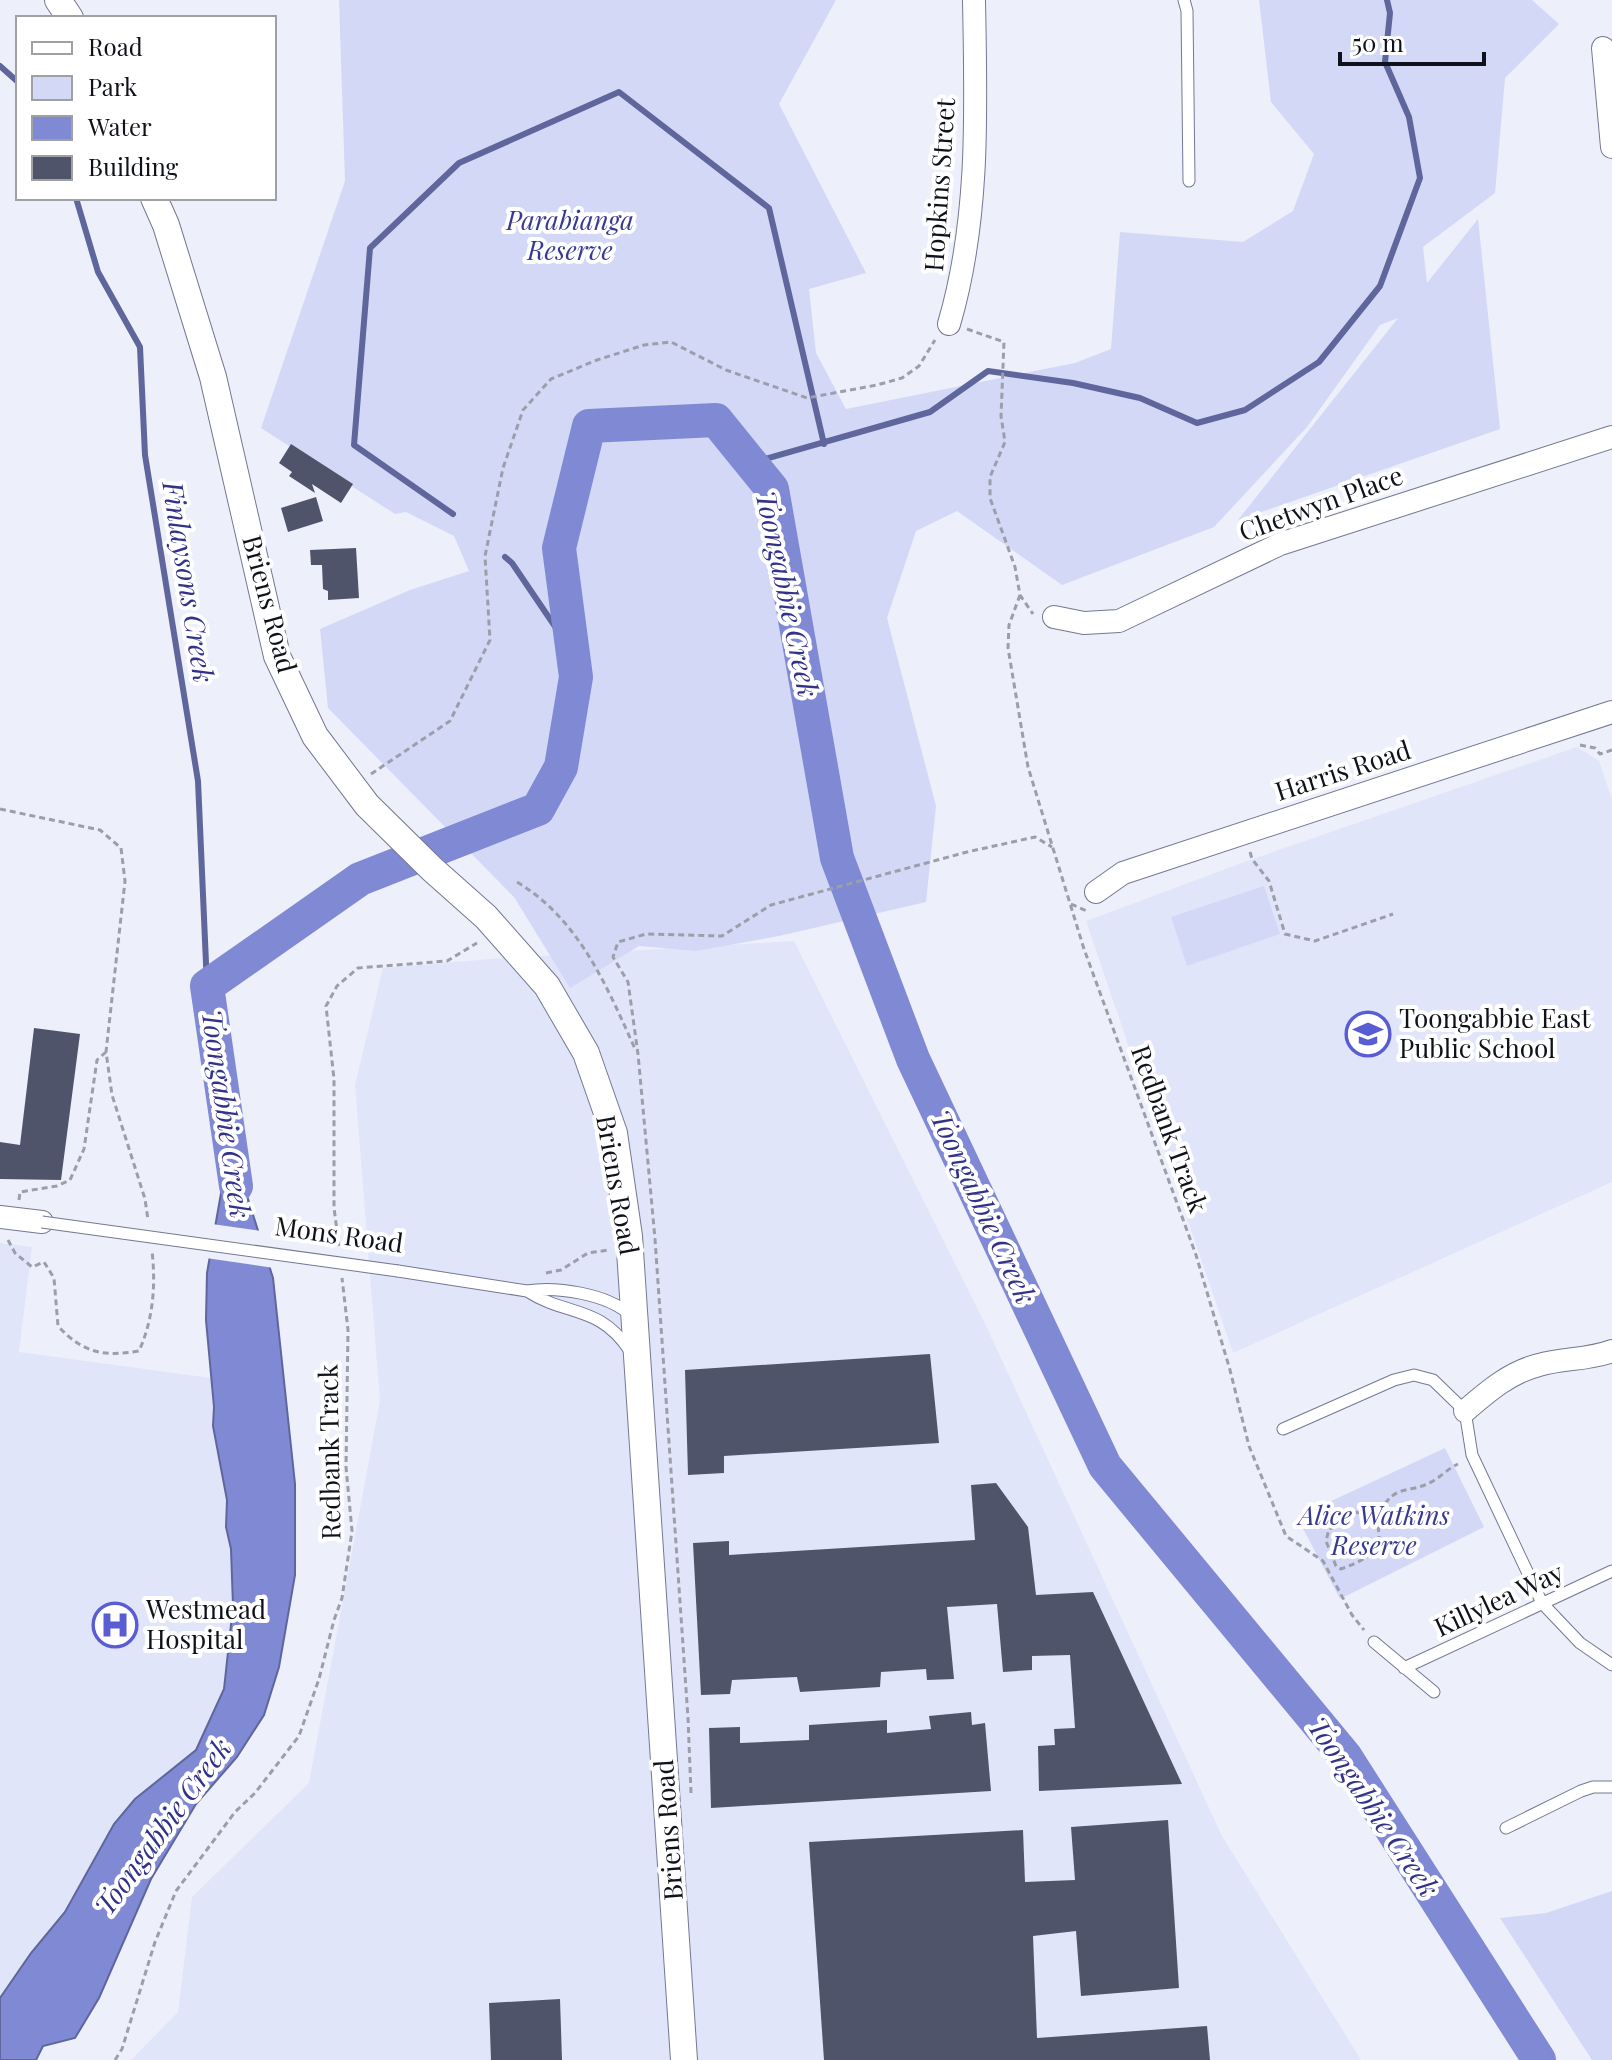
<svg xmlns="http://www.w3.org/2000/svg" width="1612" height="2060" font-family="'Playfair Display',serif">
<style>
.built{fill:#e1e5fa}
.green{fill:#d3d8f7}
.water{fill:#808ad4;stroke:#5e669c;stroke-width:2}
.pier{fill:#edeffb}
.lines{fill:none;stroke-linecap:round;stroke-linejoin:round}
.stream{stroke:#5e669c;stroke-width:6}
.river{stroke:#808ad4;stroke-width:34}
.building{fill:#50546b}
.service-casing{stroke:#747891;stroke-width:13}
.minor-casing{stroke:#747891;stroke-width:24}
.tertiary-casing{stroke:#747891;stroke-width:28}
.path{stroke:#9c9ea9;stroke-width:3;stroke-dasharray:6 4;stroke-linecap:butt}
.service{stroke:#fff;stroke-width:11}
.minor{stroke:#fff;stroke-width:22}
.tertiary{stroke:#fff;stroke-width:26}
.service-bridge-casing{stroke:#747891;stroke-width:13;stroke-linecap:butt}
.service-bridge{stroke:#fff;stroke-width:11}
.labels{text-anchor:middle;stroke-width:8;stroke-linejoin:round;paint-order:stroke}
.street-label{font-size:26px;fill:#10121b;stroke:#fff}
.park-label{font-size:26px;font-style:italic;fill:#383990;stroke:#fff}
.poi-label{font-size:26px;fill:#10121b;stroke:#fff;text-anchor:start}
.water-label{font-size:28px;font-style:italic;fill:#323289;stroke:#fff}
</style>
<rect width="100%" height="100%" fill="#edeffb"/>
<path class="built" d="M1577,747l22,14 13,38v383l-379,171 -147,-432 164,-61z
M794,941l194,389 234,506 139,224h-1230l47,-48 14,-115 117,-114 71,-382 -25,-316 28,-117 108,-9z
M0,1243l32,4 -13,105 192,26 3,29 -1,19 14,74 -1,27 5,22 2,57 -9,83 -28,61 -61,49 -21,25 -49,88 -34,41 -31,45z"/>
<path class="green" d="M339,0h497l-57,104 87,169 -57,16 7,64 30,56 229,-46 36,-14 9,-117 123,10 50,-31 21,-57 -43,-52 -12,-102h273l27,24 -54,54 -10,115 -72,54 4,36 51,-64 22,210 -262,91 160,-202 -18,7 -73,102 -93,100 -152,58 -105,-74 -41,20 -29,87 49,188 -10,96 -147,34 -83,15 -57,-5 -69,42 -56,-91 -186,-189 -8,-79 90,-39 59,-19 -15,-35 -48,-24 -11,2 -134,-86 84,-247z
M1264,886l16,48 -93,32 -16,-49z
M1445,1448l39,79 -144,72 -43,-82z
M1612,1891v169h-20l-92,-142 46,-5z"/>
<path class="water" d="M230,1142l43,136 22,206v91l-16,92 -15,48 -27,42 -41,47 -45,75 -52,119 -24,40 -32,8 -7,14h-36v-62l31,-45 34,-41 49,-88 21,-25 61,-49 28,-61 9,-83 -2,-57 -5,-22 1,-27 -14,-74 1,-19 -8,-87 1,-47z"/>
<path class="pier" d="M212,1224l50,7 12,37 -68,-10z"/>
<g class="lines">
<path class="stream" d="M0,66l18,16
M76,198l22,74 42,75 5,108 53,326 9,205
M751,463l179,-51 58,-41 85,12 67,15 57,25 48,-13 74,-48 61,-76 40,-108 -11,-61 -24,-55 5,-49 -3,-13
M453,514l-99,-69 16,-197 89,-85 160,-71 150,116 55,236
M505,557l7,6 61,90"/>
<path class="river" d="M236,1186l-29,-200 153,-107 178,-70 23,-42 15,-90 -17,-129 30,-122 127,-6 56,69 65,369 76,201 192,407 240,290 194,304"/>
</g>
<path class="building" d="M291,444l62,40 -12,19 -29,-19 3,9 -26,-17 3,-4 -13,-9z
M316,497l7,24 -35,11 -7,-24z
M356,548l3,50 -31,2v-9l-5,-2 -1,-24h-11l-1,-15z
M34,1028l46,6 -19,146 -61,-1v-37l20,3z
M930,1354l9,89 -215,13v17l-36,2 -3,-105z
M996,1483l32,44 8,68 57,-3 89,192 -143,7 -1,-45 17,-1 -1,-16 21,-1 -5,-73 -38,1v14l-29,2 -6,-68 -50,3 7,72 -27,1 -1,-11 -45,3 -1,15 -80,5 -3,-15 -65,3 -2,14 -29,1 -8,-152 36,-2v14l246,-15 -4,-55z
M971,1712l1,13 13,-2 6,68 -280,17 -2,-80 31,-1v16l69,-3v-15l78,-5v13l44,-4 -2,-13z
M1168,1820l11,168 -98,8 -5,-65 -43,5 4,102 170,-12 3,34h-386l-15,-218 214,-12 2,52 50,-2 -4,-53z
M560,1999l2,61h-71l-2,-57z"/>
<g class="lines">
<g class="service-casing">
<path id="service" d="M1184,0l3,11 2,170
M398,1271l129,20c29,-5 81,3 103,24
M527,1291c40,26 72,13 103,60
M1283,1429l111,-49 20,-5 19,5 32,31 7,44 70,148 38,40 32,22
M1374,1642l60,50
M1404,1668l208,-97
M1506,1828l75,-37 12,-4h19"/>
</g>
<g class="minor-casing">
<path id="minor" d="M1603,48l9,99
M949,324c31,-105 27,-216 25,-324
M1054,617l30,6 35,-2 161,-77 332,-107
M1096,892l27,-19 489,-161
M0,1217l42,5
M1465,1411c22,-19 45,-39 74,-46 24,-7 49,-5 73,-14"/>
</g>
<g class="tertiary-casing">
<path id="tertiary" d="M58,0l12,18
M154,198l12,27 47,152 64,279 38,80 52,69 65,64 54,48 61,69 39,67 28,80 15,103 55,824"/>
</g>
<path class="path" d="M967,329l37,13 -3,74 4,26 -15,35v21l25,69 5,28 13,19
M1020,595l-11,30 -1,23 20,119 56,182 112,306 34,115 19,76 37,90 37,25 29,54 12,15
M1580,745l15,3 5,6 12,-4
M371,774l79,-53 40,-81 -5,-84 18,-88 20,-58 28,-31 46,-19 47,-15 27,-3 55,28 81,28 70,-13 25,-7 17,-12 16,-26
M0,809l100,21 21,18 4,33 -19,171 6,43 33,104 3,21
M1250,852l2,7 17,22 16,53 30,7 78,-27
M517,882c63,38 90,105 119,169
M1071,904l18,8
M19,1200l1,-8 37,-6 13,-6 14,-31 13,-89 9,-8
M8,1240l7,13 17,14 12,-5 10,16 4,48c25,27 45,31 81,25 14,-31 17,-65 13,-100
M339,1246l-5,-38v-129l-8,-73 11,-20 21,-18 89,-7 30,-18
M546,1273l15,-3 27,-17 21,-3
M1379,1516l-25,-4 -9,11 -16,6 -3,12 10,25 5,3c67,-25 19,-36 47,-69 11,-13 25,-9 39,-16 12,-5 20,-15 31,-20
M691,1793l-3,-75 -33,-479 -17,-185 -10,-72 -15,-25 5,-15 28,-8 76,2 49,-31 196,-53 68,-15 17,10
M115,2060l7,-11 33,-107 21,-51 59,-79 20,-19 44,-57 20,-57 15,-59 8,-22 10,-67 -6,-64 2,-137 -6,-52"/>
<use href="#service" class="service"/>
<use href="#minor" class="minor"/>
<use href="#tertiary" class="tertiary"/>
<g class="service-bridge-casing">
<path id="service-bridge" d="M42,1222l356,49"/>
</g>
<use href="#service-bridge" class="service-bridge"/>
</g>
<defs>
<g id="school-ring" transform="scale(2.3)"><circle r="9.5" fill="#fff" stroke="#595dd4" stroke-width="1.5"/><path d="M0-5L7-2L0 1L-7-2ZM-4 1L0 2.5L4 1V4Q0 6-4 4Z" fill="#595dd4"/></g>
<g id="hospital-ring" transform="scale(2.3)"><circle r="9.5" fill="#fff" stroke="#595dd4" stroke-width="1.5"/><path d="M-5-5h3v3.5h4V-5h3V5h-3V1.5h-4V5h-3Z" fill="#595dd4"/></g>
</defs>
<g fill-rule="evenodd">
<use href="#school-ring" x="1368" y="1034"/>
<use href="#hospital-ring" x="115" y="1625"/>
</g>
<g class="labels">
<g class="street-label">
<text transform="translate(940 185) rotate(-86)" y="9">Hopkins Street</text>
<text transform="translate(1321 504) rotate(-20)" y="9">Chetwyn Place</text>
<text transform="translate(269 604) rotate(75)" y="9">Briens Road</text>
<text transform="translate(1343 771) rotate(-18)" y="9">Harris Road</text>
<text transform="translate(1169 1129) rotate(70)" y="9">Redbank Track</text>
<text transform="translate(617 1185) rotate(80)" y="9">Briens Road</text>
<text transform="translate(339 1235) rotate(8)" y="9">Mons Road</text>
<text transform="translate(330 1452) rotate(-91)" y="9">Redbank Track</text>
<text transform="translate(1499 1600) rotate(-25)" y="9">Killylea Way</text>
<text transform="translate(669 1830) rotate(-94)" y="9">Briens Road</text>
</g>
<g class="park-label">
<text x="570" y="230">Parabianga<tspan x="570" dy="30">Reserve</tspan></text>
<text x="1374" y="1525">Alice Watkins<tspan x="1374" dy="30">Reserve</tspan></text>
</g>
<g class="poi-label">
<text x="1399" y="1028">Toongabbie East<tspan x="1399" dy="30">Public School</tspan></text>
<text x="146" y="1619">Westmead<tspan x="146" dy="30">Hospital</tspan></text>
</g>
<g class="water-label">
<text transform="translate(188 582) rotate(81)" y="10">Finlaysons Creek</text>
<text transform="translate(787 594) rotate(78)" y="10">Toongabbie Creek</text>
<text transform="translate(226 1114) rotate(82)" y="10">Toongabbie Creek</text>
<text transform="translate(983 1207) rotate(65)" y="10">Toongabbie Creek</text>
<text transform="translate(1373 1807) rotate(56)" y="10">Toongabbie Creek</text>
<text transform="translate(163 1827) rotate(-54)" y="10">Toongabbie Creek</text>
</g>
</g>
<rect x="16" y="16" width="260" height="184" fill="#ffffff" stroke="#9fa0a4" stroke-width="2"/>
<rect x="32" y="42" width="40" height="12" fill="#ffffff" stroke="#9fa0a4" stroke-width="2"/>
<text x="88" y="56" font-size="24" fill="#10121b">Road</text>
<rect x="32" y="76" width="40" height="24" fill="#d3d8f7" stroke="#9fa0a4" stroke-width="2"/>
<text x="88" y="96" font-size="24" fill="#10121b">Park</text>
<rect x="32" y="116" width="40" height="24" fill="#808ad4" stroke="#9fa0a4" stroke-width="2"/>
<text x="88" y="136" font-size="24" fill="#10121b">Water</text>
<rect x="32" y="156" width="40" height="24" fill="#50546b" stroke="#9fa0a4" stroke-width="2"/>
<text x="88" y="176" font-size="24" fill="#10121b">Building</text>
<path d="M1340 52v12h144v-12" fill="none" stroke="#10121b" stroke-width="4"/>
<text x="1352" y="52" font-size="24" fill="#10121b" stroke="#ffffff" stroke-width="6" paint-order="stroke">50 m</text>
</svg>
